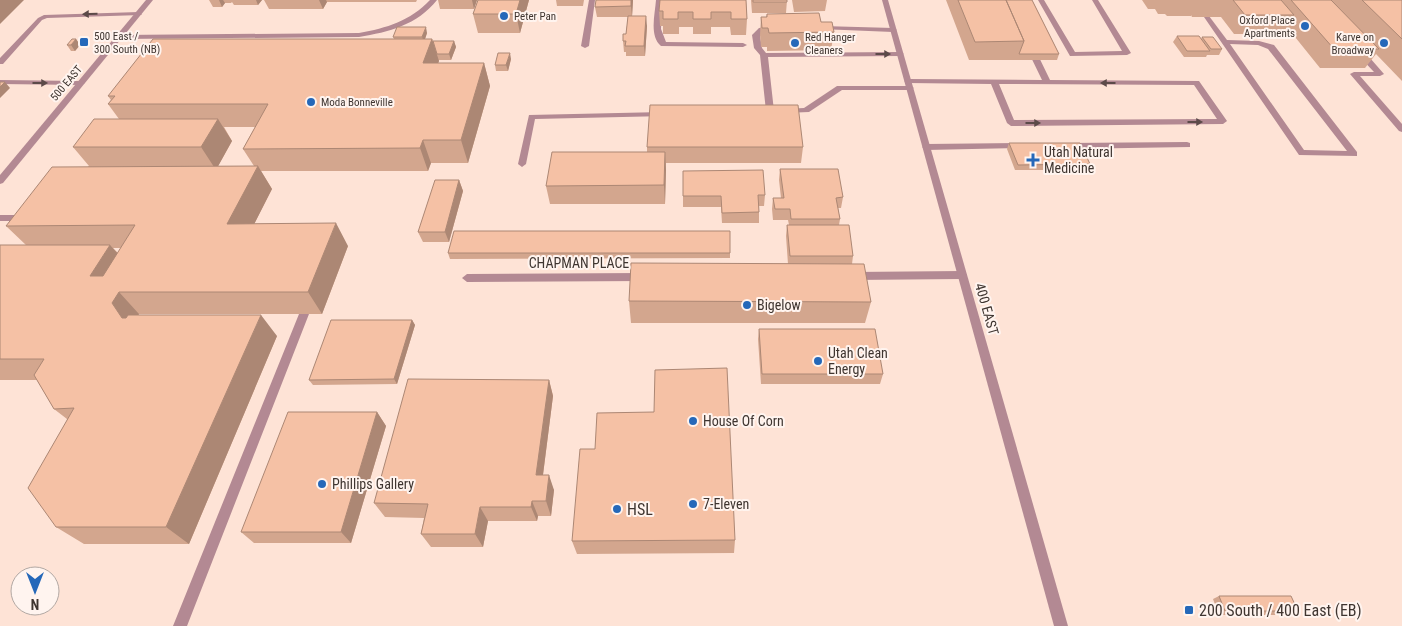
<svg xmlns="http://www.w3.org/2000/svg" width="1402" height="626" font-family="'Roboto Condensed',sans-serif">
<style>
.lines{fill:none;stroke-linecap:round;stroke-linejoin:round}
.service{fill:#b38993;fill-rule:evenodd}
.minor{fill:#b38993;fill-rule:evenodd}
.tertiary{fill:#b38993;fill-rule:evenodd}
.wall{fill:#d3a68e;fill-rule:evenodd}
.shaded-wall{fill:#ac8774}
.building{fill:#f5c1a5;stroke:#ac8774}
.oneway{fill:#5c4a49}
.poi-dot{fill:#2568b9;stroke:#fff4ef;stroke-width:2}
.labels{text-anchor:middle;stroke-width:4;stroke-linejoin:round;paint-order:stroke}
.far-poi-label{font-size:11px;fill:#3f3530;stroke:#fff4ef;text-anchor:start}
.far-street-label{font-size:11px;fill:#3f3530;stroke:#fff4ef}
.poi-label{font-size:14px;fill:#3f3530;stroke:#fff4ef;text-anchor:start}
.street-label{font-size:14px;fill:#3f3530;stroke:#fff4ef}
.near-poi-label{font-size:16px;fill:#3f3530;stroke:#fff4ef;text-anchor:start}
</style>
<rect width="100%" height="100%" fill="#fee3d6"/>
<g class="lines">
<path class="service" d="M430,0h7c-20,25 -48,32 -78,37l-239,2 -4,-2 4,-2 239,-2c28,-5 51,-12 71,-33z
M589,0h6l-6,46 -4,2 -4,-2z
M656,0h6l-1,29 5,13 77,1 4,2 -4,2 -82,-1c-12,-10 -6,-32 -5,-46z
M1038,0h6l31,52 47,-1 -30,-51h6l33,53 -4,2 -57,1z
M139,12l3,2 -1,1 -94,3 -5,2 -39,44h-3v-6l38,-40 6,-3z
M1207,15l2,1 18,24 32,1 15,4 83,107v4l-58,-1 -95,-138zM1230,44l28,1 10,4 79,102 -43,-1z
M773,26l2,1v2l-11,3 -4,4 2,12 4,5 134,-1 4,2 -4,2 -132,1 6,54 -4,2 -4,-2 -6,-56 -6,-7 -2,-13 7,-7z
M822,26l71,2 4,2 -4,2 -73,-3v-2z
M1028,47l7,2 15,31 149,1 28,40 -4,3 -212,2 -4,-3 -16,-39 -83,-1 -4,-2 4,-2 134,1 -15,-31zM999,84l195,1 23,34 -203,1z
M1357,50h6l21,24 -4,2h-20l42,48v8l-3,-1 -49,-57 4,-2h20l-17,-18z
M0,80l81,1 4,2 -4,2 -81,-1z
M837,86h73l4,2 -4,2h-68l-33,22 -24,1 -4,-2 4,-2 19,-1z
M663,112l4,2 -1,2 -131,3 -9,45 -4,3 -4,-3 11,-49z
M1187,142l3,1v4l-123,2 -4,-3 4,-3z
M1020,143l4,3 -1,2 -97,2 -4,-3 4,-3z
M0,215h24l5,3 -5,3h-24z
M962,271l5,4 -5,4 -109,1 -5,-4 5,-4z
M644,273l5,4 -5,4 -177,1 -5,-4 5,-4z
M304,310l4,1 1,3 -122,312h-14l126,-312 1,-3z"/>
<path class="minor" d="M882,0h6l180,626h-14z"/>
<path class="tertiary" d="M146,0h7l-150,183 -3,1v-9z"/>
</g>
<path class="wall" d="M209,0h53l-4,5h-24l-2,-3 -1,1h-6l-3,4h-9z
M264,0h153l-1,2h-89l-4,7h-54z
M438,0h39l-3,9h-34z
M478,0h51l-9,33h-42l-5,-19z
M556,0h28l-1,6h-26z
M633,0l-1,16 15,10 -2,30h-19v-4h-2l-1,-11 3,-7 2,-17h-31l-2,-10z
M746,0l1,19 -1,16h-15l-1,-8h-19v7h-18v-7h-14v7h-16v-8h-3l-1,-15z
M751,0h36l-1,13h-34z
M792,0h35l-2,11 -31,1z
M946,0h86l27,54 -2,6h-88z
M1142,0h260v81l-26,-27 -11,14h-45l-33,-41 -5,7h-48l-13,-17h-29l-1,-2v1h-24l-2,-2h-7l-3,-5h-7z
M767,14l54,8 13,10 -3,18 -64,1v-4h-6l-1,-12 1,-18h5z
M427,33l-2,6h7l1,2h21l2,6 -5,13h-12l-1,3h46l6,23 -22,77h-37l-3,8h-167l11,18 -18,35 94,22 -26,68h-183l-1,1 139,21 -88,208h-105l-28,-17 11,-108 -13,-10 -17,-29h-37v-135h26l-20,-19 83,-60 -16,-19 46,-28 -11,-15 3,-4 -3,-4 286,-57 -1,-2zM224,127h31l-12,22 11,17h-36l14,-25zM113,248h8l-3,5z
M1177,36l24,3 1,-2 20,12 -3,6h-12l-1,2h-22l-11,-15z
M76,39l4,6 -5,6h-4l-4,-6z
M511,59l-3,12h-12l-1,-6z
M1009,143l81,21 -3,6h-72l-8,-21z
M647,147h156l-2,16h-135l-1,41h-115l-4,-18 101,-34z
M780,169l63,28 -2,11h-3l2,11 -1,6 14,31 -1,8 19,38 -6,21h-234l-2,-22 159,-37 -2,-28 1,-11h2l-1,-5h-15l-1,-11 1,-11h8l-2,-18z
M459,180l4,11 -14,51h-26l-5,-10z
M765,195l-1,11h-5v17h-37l-1,-16h-38v-11z
M448,253h282v5l-280,1z
M412,320l3,5 -18,59 -84,1 -4,-5z
M759,329l124,45 -3,10h-119l-3,-45z
M549,380l4,16 -10,79 11,15 -3,26h-13l-1,5h-49l-5,26h-52l-10,-13 3,-16 -39,-1 -11,-14z
M377,412l9,14 -35,117h-97l-13,-11z
M735,540l-1,13 -157,1 -5,-13z
M1219,596l79,15 -7,4h-72l-6,-16z"/>
<path class="shaded-wall" d="M0,0h24l-24,24z
M219,0h4l2,3 -3,4z
M256,0h6l-4,5z
M319,0h7l1,2 -4,7z
M472,0h5l-3,9z
M520,0h9l-9,33 -4,-19z
M631,0h2l-1,17 -1,-11z
M646,16l1,10 -2,30 -1,-10z
M426,27l1,6 -3,9 -2,-5z
M76,39l4,6 -5,6 -4,-6z
M432,39l7,22 -9,25 -7,-23z
M454,41l2,6 -5,13 -2,-6z
M510,53l1,6 -3,12 -2,-6z
M484,63l6,23 -22,77 -7,-23z
M5,82l5,6 -10,10v-11z
M218,119l14,22 -16,29 -15,-23z
M423,140l8,23 -3,8 -8,-23z
M665,152l1,18 -1,34 -1,-19z
M258,166l14,23 -29,57 -16,-22z
M459,180l4,11 -14,51 -4,-10z
M336,223l12,23 -26,68 -14,-22z
M110,245l20,22 -19,31 -21,-22z
M119,292l20,22 -6,11 -11,-7 -10,-15z
M261,315l16,21 -88,208 -23,-17z
M412,320l3,5 -18,59 -3,-5z
M549,380l4,16 -12,94 -5,-15z
M377,412l9,14 -35,117 -10,-11z
M549,475l5,15 -3,26 -5,-15z
M532,501l6,15 -1,5 -6,-14z
M480,507l8,14 -5,26 -8,-13z"/>
<path class="building" d="M478,0h42l-4,14h-43z
M596,0h35v6l-36,1z
M660,0h86l1,19h-16v-7h-20v7h-18v-7h-15v7h-15v-8h-4z
M753,0h34v2h-34z
M958,0h48l18,41 -49,1z
M1006,0h26l27,54h-40l5,-13z
M1233,0h48l13,15h-49z
M1291,0h40l48,49h-45z
M1362,0h40v39z
M819,13l2,9h11l2,10 -65,1 -1,-5h-6l-1,-11h6v-3z
M628,16h18l-2,30h-19l1,-5h-3v-7h3z
M397,27h29l-4,10h-29z
M1177,36h22l11,15h-23z
M1202,37h11l9,12h-11z
M72,39h4l-5,6h-4z
M153,39h279l-9,24h61l-23,77h-38l-3,8 -177,1 25,-45h-160l7,-8h-7z
M433,41h21l-5,13h-12z
M498,53h12l-4,12h-11z
M0,82h5l-5,5z
M650,105h148l5,42h-156z
M94,119h124l-17,28h-128z
M1009,143h71l10,21 -72,1z
M552,152h113l-1,33 -118,1z
M258,166l-31,58 109,-1 -28,69h-189l-7,11 10,15h4l2,-3h133l-95,212h-110l-28,-39 46,-80 -20,1 -20,-34 10,-16h-44v-114h110l-20,31h13l32,-51 -129,1 46,-59z
M780,169h58l5,28 -7,1 4,21h-49l-1,-10h-15l-2,-11h11z
M763,170l2,25h-7l1,17 -37,1 -1,-17h-38v-25z
M435,180h24l-14,52h-27z
M787,225h62l4,31h-63z
M454,231h276v22h-282z
M631,263l233,1 7,38 -242,-1z
M331,320h81l-18,59 -85,1z
M759,329h116l8,45h-121z
M727,368l8,172 -163,1 8,-92h15l2,-36 57,-1 1,-42z
M408,379l141,1 -13,95h13l-3,26h-14l-1,6h-51l-5,27h-54l7,-30 -54,-1z
M288,412h89l-36,120h-100z
M1219,596h72l7,15h-73z"/>
<defs><path id="oneway-solid" d="M-6-.8H1V-3.2L6.5 0L1 3.2V.8H-6Z" transform="scale(1.25)"/></defs>
<g class="oneway">
<use href="#oneway-solid" transform="translate(90 14) rotate(179)"/>
<use href="#oneway-solid" transform="translate(883 54)"/>
<use href="#oneway-solid" transform="translate(40 83)"/>
<use href="#oneway-solid" transform="translate(1108 83) rotate(-180)"/>
<use href="#oneway-solid" transform="translate(1195 122)"/>
<use href="#oneway-solid" transform="translate(1033 123)"/>
</g>
<g class="poi-dot">
<circle cx="504" cy="16" r="5"/>
<circle cx="1305" cy="26" r="5"/>
<rect x="79" y="37" width="10" height="10" rx="2.5"/>
<circle cx="795" cy="43" r="5"/>
<circle cx="1384" cy="43" r="5"/>
<circle cx="311" cy="102" r="5"/>
<path d="M1030.5 152.5h5v5h5v5h-5v5h-5v-5h-5v-5h5z"/>
<circle cx="747" cy="305" r="5"/>
<circle cx="818" cy="361" r="5"/>
<circle cx="693" cy="421" r="5"/>
<circle cx="322" cy="484" r="5"/>
<circle cx="693" cy="504" r="5"/>
<circle cx="617" cy="509" r="5"/>
<rect x="1184" y="605" width="10" height="10" rx="2.5"/>
</g>
<g class="labels">
<g class="far-poi-label">
<text x="514" y="20">Peter Pan</text>
<text x="1295" y="24" text-anchor="end">Oxford Place<tspan x="1295" dy="13">Apartments</tspan></text>
<text x="94" y="40">500 East /<tspan x="94" dy="13">300 South (NB)</tspan></text>
<text x="805" y="41">Red Hanger<tspan x="805" dy="13">Cleaners</tspan></text>
<text x="1374" y="41" text-anchor="end">Karve on<tspan x="1374" dy="13">Broadway</tspan></text>
<text x="321" y="106">Moda Bonneville</text>
</g>
<g class="far-street-label">
<text transform="translate(66 83) rotate(-50)" y="4">500 EAST</text>
</g>
<g class="poi-label">
<text x="1044" y="157">Utah Natural<tspan x="1044" dy="16">Medicine</tspan></text>
<text x="757" y="310">Bigelow</text>
<text x="828" y="358">Utah Clean<tspan x="828" dy="16">Energy</tspan></text>
<text x="703" y="426">House Of Corn</text>
<text x="332" y="489">Phillips Gallery</text>
<text x="703" y="509">7-Eleven</text>
</g>
<g class="street-label">
<text x="579" y="268">CHAPMAN PLACE</text>
<text transform="translate(987 309) rotate(74)" y="5">400 EAST</text>
</g>
<g class="near-poi-label">
<text x="627" y="515">HSL</text>
<text x="1199" y="616">200 South / 400 East (EB)</text>
</g>
</g>
<g transform="translate(35 591) rotate(180)"><circle r="24" fill="#fff4ef" stroke="#b2a8a3"/>
<path d="M0-4L9 19L0 12L-9 19Z" fill="#2568b9"/>
<text y="-8" font-size="14" font-weight="bold" text-anchor="middle" fill="#3f3530">N</text>
</g>
</svg>
